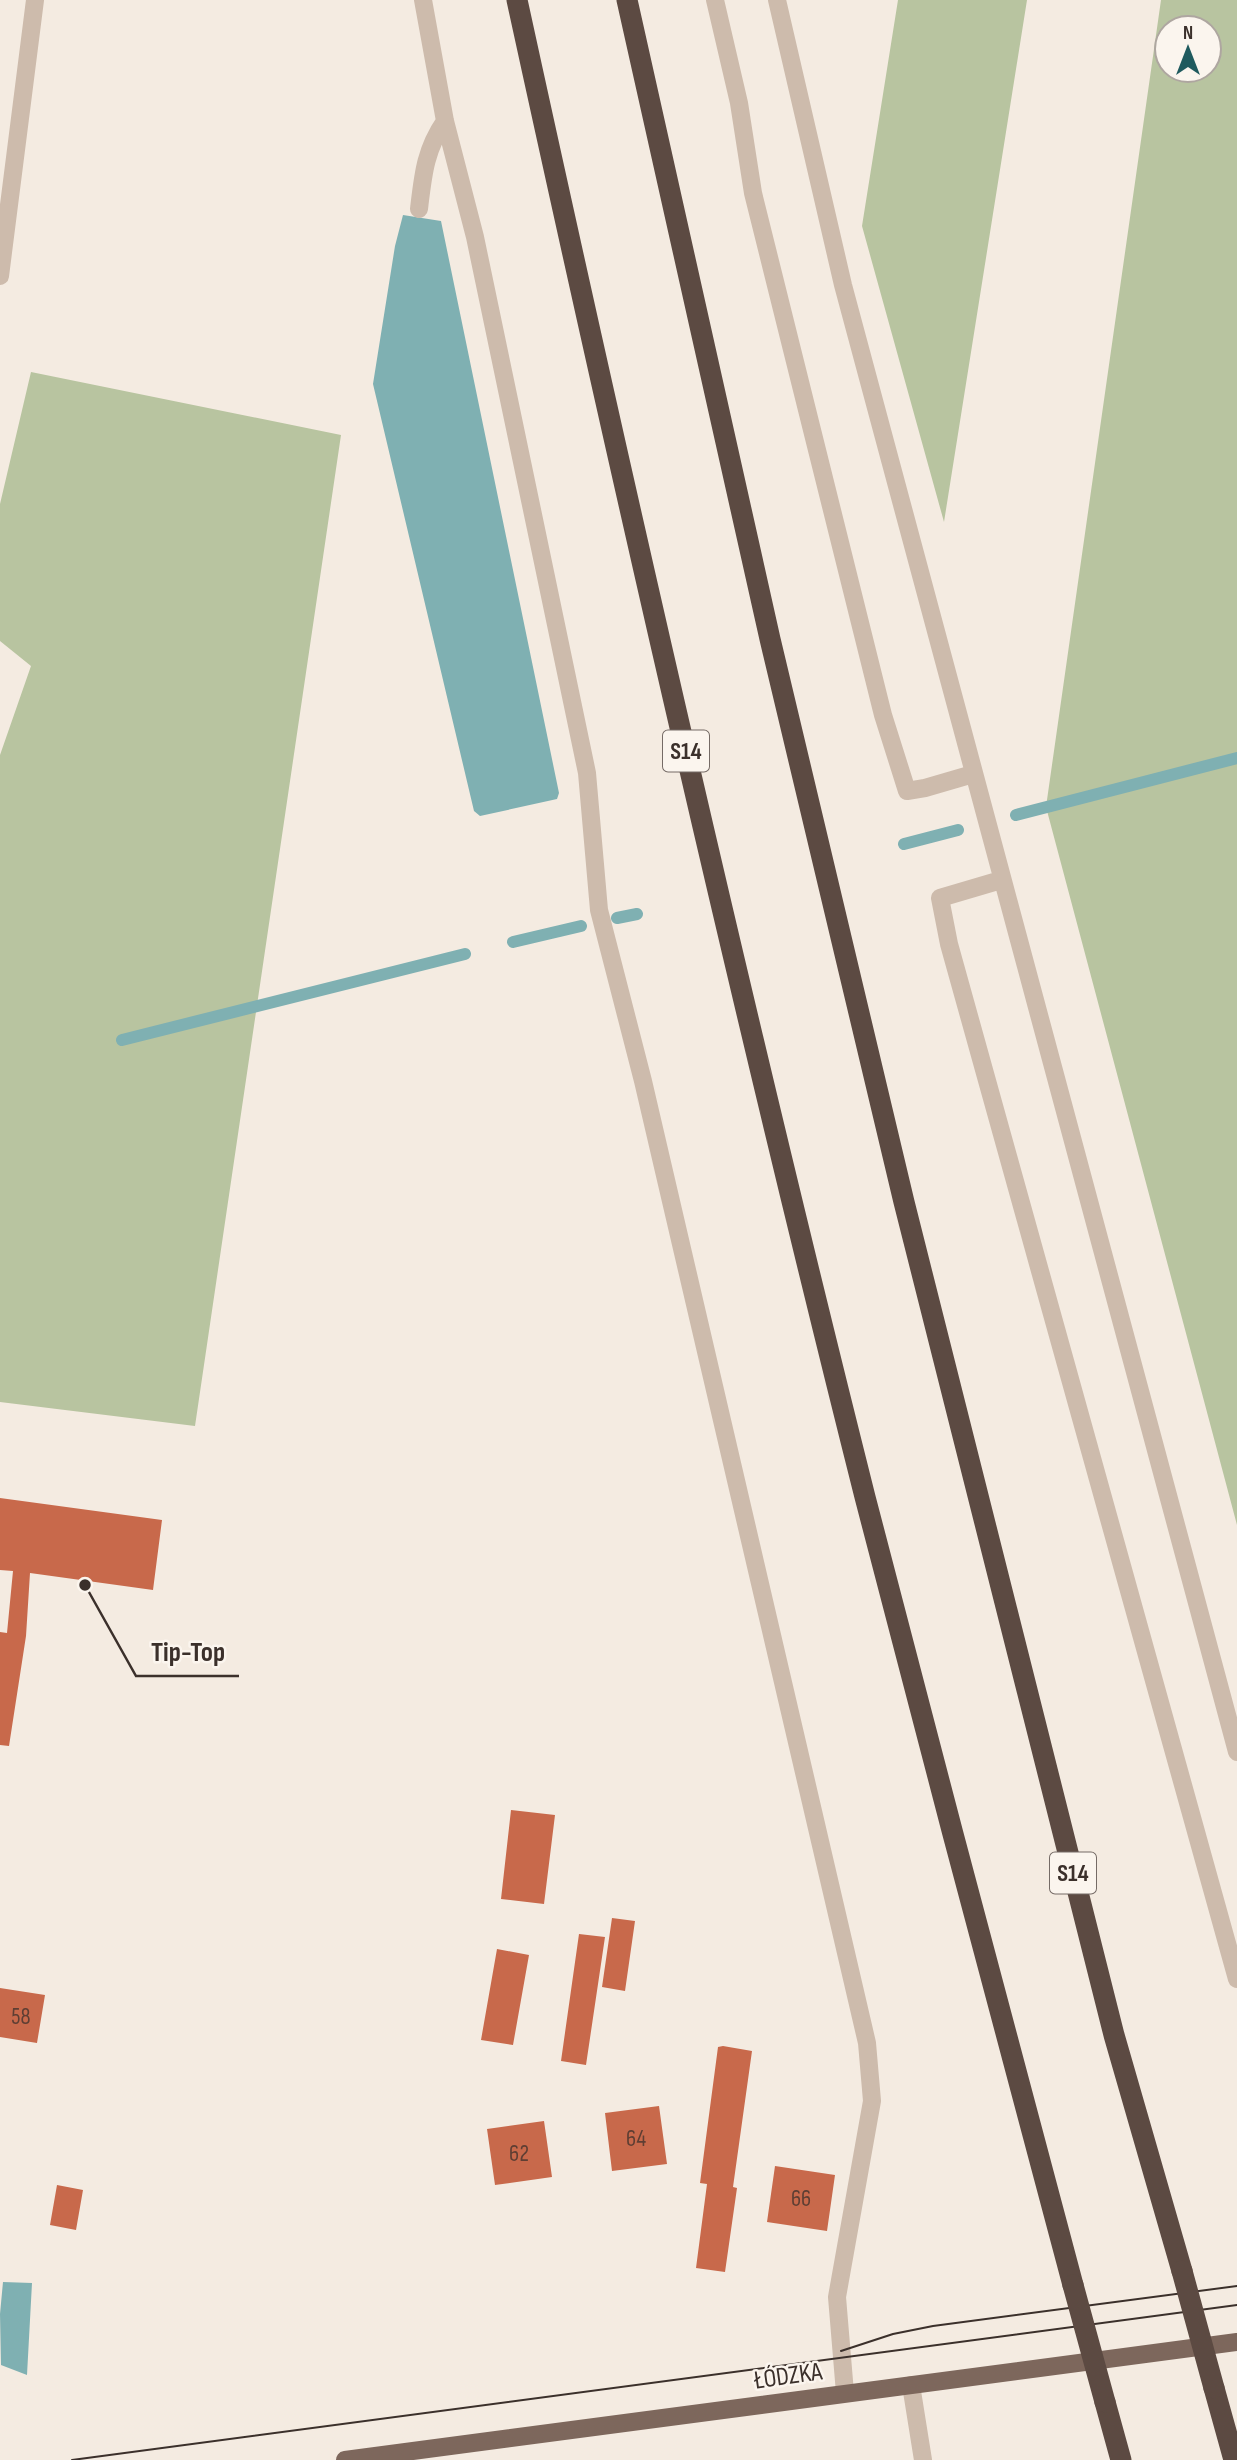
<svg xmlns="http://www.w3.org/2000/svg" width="1237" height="2460" font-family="'Sofia Sans Condensed',sans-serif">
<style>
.green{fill:#b8c4a0;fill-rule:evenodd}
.water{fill:#7fb0b2}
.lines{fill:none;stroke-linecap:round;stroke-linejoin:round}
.stream{stroke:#7fb0b2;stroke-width:12}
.building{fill:#c8694b}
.minor{stroke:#cdbbac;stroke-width:18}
.major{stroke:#7d675c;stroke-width:18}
.highway{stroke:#5c4a42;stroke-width:21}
.tram{stroke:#3b302b;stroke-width:2}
.highway-bridge{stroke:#5c4a42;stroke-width:21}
.labels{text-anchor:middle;stroke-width:5;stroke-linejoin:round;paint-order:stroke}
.number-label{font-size:23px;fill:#5e3e33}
.shield{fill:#fbf5ee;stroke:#756b66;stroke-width:2}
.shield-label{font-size:24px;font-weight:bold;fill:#3b302b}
.street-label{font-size:26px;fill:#3b302b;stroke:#fbf5ee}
.leader{fill:none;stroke:#3b302b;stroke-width:2.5}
.callout-dot{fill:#3b302b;stroke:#fbf5ee;stroke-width:2.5}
.callout-label{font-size:28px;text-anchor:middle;font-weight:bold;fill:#3b302b;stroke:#fbf5ee;stroke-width:5;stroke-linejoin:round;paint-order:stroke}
</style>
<rect width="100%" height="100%" fill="#f4ebe1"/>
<path class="green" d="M898,0h129l-83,522 -82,-296z
M1161,0h76v1525l-191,-718zM1167,28h42v42h-42z
M31,372l310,63 -146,991 -195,-24v-647l31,-89 -31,-25v-137z"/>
<path class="water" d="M403,215l38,6 118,572 -2,6 -77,17 -6,-5 -101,-427 22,-138z
M3,2282l29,1 -5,92 -26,-10 -1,-51z"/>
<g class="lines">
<path class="stream" d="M1016,815l221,-57
M904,844l54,-14
M617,918l20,-4
M513,942l68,-16
M122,1040l343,-86"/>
</g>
<path class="building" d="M0,1498l162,22 -9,70 -123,-17 -4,63 -17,110 -9,-1v-113l7,1 6,-62 -13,-1z
M511,1810l44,5 -11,89 -43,-5z
M612,1918l23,3 -10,70 -23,-4z
M579,1934l26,3 -19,128 -25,-4z
M497,1949l32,6 -16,90 -32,-5z
M0,1988l45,7 -8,48 -37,-6z
M723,2046l29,5 -19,136 4,1 -12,84 -29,-4 11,-84 -7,-1 18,-136z
M659,2106l8,58 -55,7 -7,-58z
M544,2121l8,56 -57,8 -8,-56z
M775,2166l60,9 -8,56 -60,-9z
M57,2185l26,5 -7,40 -26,-5z"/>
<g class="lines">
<path class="minor" d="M423,0l22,121 30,116 112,536 12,137 44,171 224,962 5,58 -35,196 8,96
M715,0l24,103 14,90 130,522 24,76 18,-3 48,-14
M777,0l66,285 394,1467
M419,209c4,-34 6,-59 26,-88
M0,276l35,-276
M1001,880l-61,18 9,46 288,1035
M911,2385l12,75"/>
<path class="major" d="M345,2460l892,-118"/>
<path class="highway" d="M517,0c109,500 223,1000 348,1497 67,263 139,526 208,788
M627,0l143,639 134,563 210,833 68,236
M1214,2388l20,72
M1105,2402l16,58"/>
<path class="tram" d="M841,2351l52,-17 40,-8 304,-40
M72,2460l1165,-155"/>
<path class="highway-bridge" d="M1182,2271l32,117
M1073,2285l32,117"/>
</g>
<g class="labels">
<g class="number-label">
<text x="21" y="2024">58</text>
<text x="636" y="2146">64</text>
<text x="519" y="2161">62</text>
<text x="801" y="2206">66</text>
</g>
<g class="shield">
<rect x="663" y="730.5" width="46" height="41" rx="5"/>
<rect x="1050" y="1852.5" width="46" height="41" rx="5"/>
</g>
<g class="shield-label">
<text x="686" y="759">S14</text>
<text x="1073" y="1881">S14</text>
</g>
<g class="street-label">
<text transform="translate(788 2375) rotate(-8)" y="9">ŁÓDZKA</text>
</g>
</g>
<path class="leader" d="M85 1585L136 1676H239"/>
<circle class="callout-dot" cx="85" cy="1585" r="7"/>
<g class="callout-label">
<text x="188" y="1661">Tip-Top</text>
</g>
<g transform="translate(1188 49)"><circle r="33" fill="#fbf5ee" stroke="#aea6a0" stroke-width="2"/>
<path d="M0-5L12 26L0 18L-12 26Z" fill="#1f5a5e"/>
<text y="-10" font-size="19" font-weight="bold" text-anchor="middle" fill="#3b302b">N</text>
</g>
</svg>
